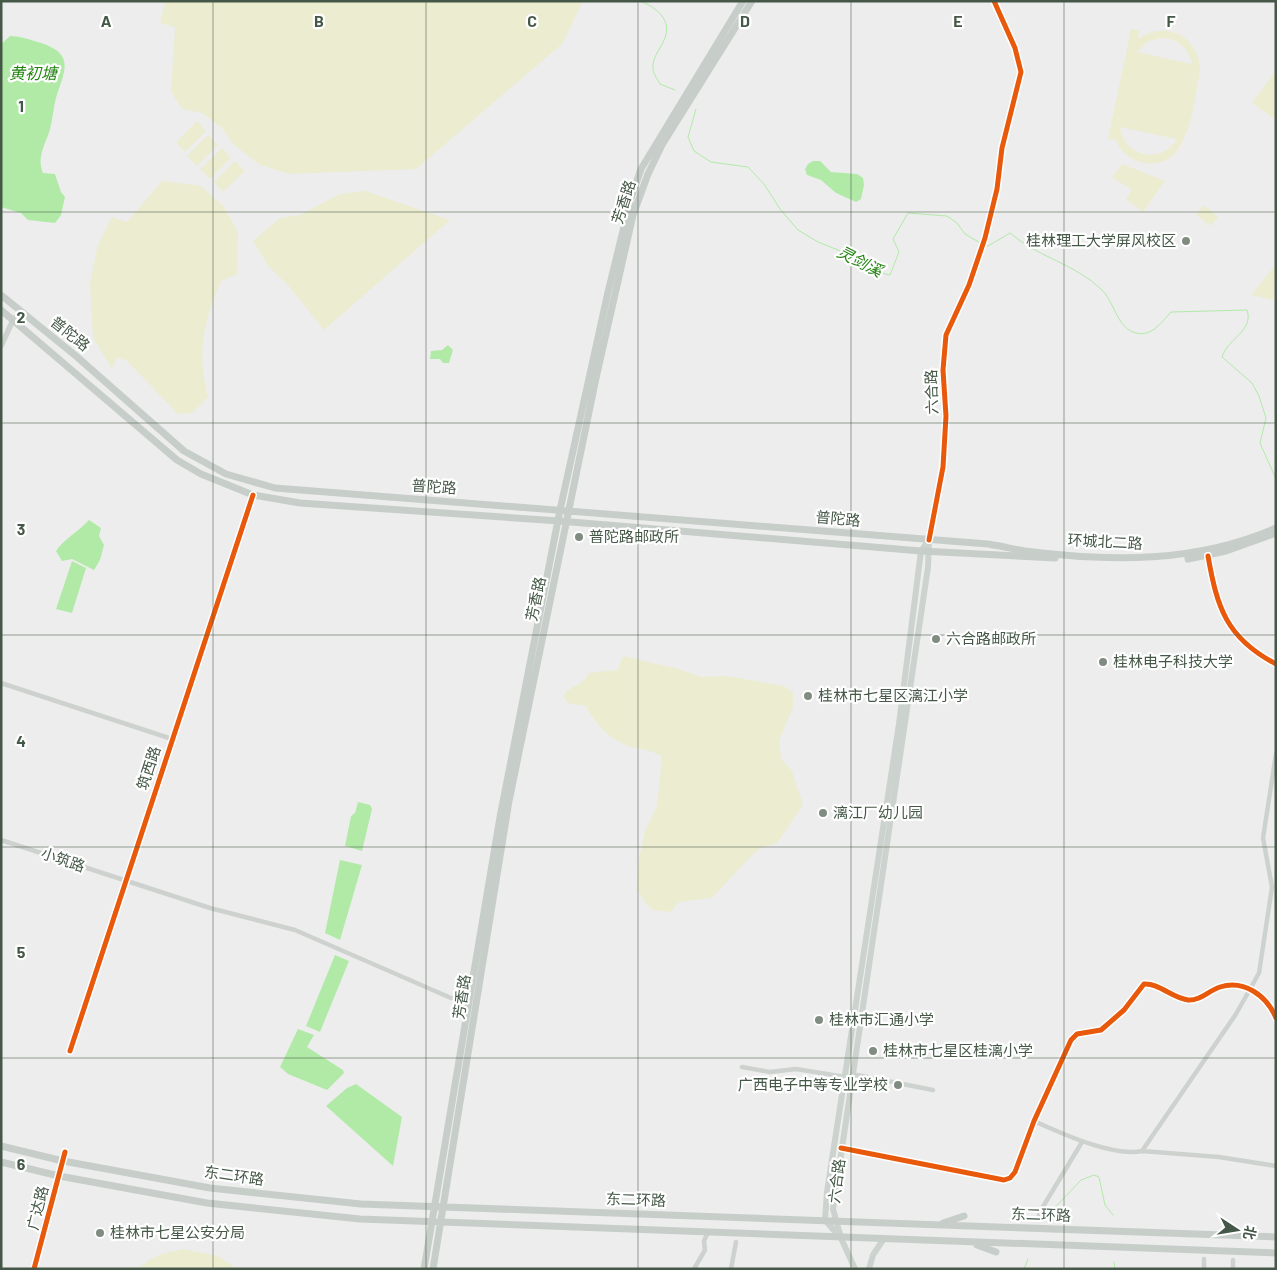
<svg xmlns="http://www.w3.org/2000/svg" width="1277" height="1270" font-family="Barlow,'Noto Sans SC',sans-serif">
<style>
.green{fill:#ececd1;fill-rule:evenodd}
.water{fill:#b1eaa7}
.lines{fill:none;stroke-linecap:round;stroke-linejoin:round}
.stream{stroke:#b1eaa7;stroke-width:1}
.minor{stroke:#ced2ce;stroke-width:4.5}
.tertiary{stroke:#ced2ce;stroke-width:5.5}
.secondary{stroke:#ccd3ce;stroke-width:6}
.primary{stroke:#c7cec9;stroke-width:7}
.cycleway-casing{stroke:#fff;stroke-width:8}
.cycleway{stroke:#e8590c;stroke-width:5}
.grid{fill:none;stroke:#455847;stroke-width:1;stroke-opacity:0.55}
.poi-dot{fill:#808c81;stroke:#fff;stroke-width:2}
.labels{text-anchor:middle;stroke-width:4.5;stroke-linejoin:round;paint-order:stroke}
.street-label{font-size:15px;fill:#455847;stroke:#fff}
.poi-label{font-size:15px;fill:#455847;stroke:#fff;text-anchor:start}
.water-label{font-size:16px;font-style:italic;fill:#228310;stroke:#fff}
.grid-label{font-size:16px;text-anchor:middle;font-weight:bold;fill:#455847;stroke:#fff;stroke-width:4.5;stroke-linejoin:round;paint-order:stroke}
</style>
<rect width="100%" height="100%" fill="#ededee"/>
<path class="green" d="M165,1h418l-21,43 -146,125 -127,5 -29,-9 -26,-20 -12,-17 -20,-15 -20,-4 -11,-17 4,-65 -15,-4z
M1131,29l8,2 -1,8c28,-20 63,-2 62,33 -7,31 -10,103 -59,90 -12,-3 -21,-11 -25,-22l-8,-1zM1161,38c16,0 28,10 31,26l-55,-12 10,-10zM1120,127l56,12h1c-16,26 -53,18 -57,-12z
M1276,70v50l-24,-17z
M197,121l9,10 -21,21 -9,-10z
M208,135l10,10 -21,21 -10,-10z
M222,148l9,10 -21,21 -10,-10z
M235,161l10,10 -22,21 -9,-10z
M1122,164l43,17 -22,31 -17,-13 6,-9 -20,-13z
M162,181l39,5 22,20 15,26 -1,42 -16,7c-18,42 -24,71 -13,116l-16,16 -14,1 -52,-54 -9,-2 -5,11 -19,-31 -3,-55 8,-39 14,-27 15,5z
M365,191l85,29 -126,110 -37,-46 -18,-17 -16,-26 27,-23 20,-3 40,-21z
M1204,205l14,12 -7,9 -15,-11z
M1276,264l-3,36 -22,-5z
M623,656l56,13 22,8 26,-1 45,8 12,2 9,7v14l-14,34 2,18 11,12 11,34 -26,38 -16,5 -9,7 -40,43 -33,4 -9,10 -17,-2 -10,-10 -6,-11 2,-30 6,-28 12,-25 5,-49c-9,-6 -19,-8 -30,-10 -21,-6 -36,-22 -46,-41l-18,-3 -5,-7c9,-12 20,-10 26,-23l29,-3z
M183,1249l35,7 19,13h-98c13,-14 26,-16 44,-20z"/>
<path class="water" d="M10,36c11,0 21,4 31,7 35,11 23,29 15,55 -3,10 -3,21 -6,31 -4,15 -14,28 -7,44l12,1 6,18 4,5 -4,18 -6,8 -27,-3 -7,-7 -20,-6v-163z
M813,161h7l11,11 26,2 6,4 1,7 -3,14 -5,3 -20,-9 -15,-13 -14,-5 -2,-6 3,-5z
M448,345l5,5 -4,13h-6l-3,-4h-10l1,-8 11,-1z
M89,520l12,8 -2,8 5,9 -4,15 -6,10 -22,-11 -10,2 -6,-10c7,-11 23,-20 33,-31z
M72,561l14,7 -14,45 -16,-4z
M358,802l12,3 2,4 -10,42 -17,-5 6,-30 4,-3z
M340,860l22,5 -22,75 -15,-7z
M335,955l14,6 -29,71 -14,-6z
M298,1029l16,6 -7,12 36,23 1,3 -17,17 -39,-16 -8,-7z
M356,1084l46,33 -9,49 -67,-60 21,-18z"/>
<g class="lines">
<path class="stream" d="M640,1c13,5 30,16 26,33 -2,12 -15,22 -13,36 1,5 5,10 7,14l15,6
M696,109l-8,28 6,14 17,11 37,5 16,17 16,25 18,21 20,12 30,12 24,17 18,4 9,-23 -6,-13 15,-26 39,3 10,7 8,11 17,10
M986,245l2,1 22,-13c27,24 66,31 92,57 12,12 15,36 31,42 17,7 28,-9 38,-20l76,-2c7,21 -19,28 -25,47l30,26 7,13 7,22 -6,25 16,36
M1048,1215l33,-35 13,-5 5,2 6,28 8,10
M1114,1262l1,7
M1024,1269l4,-10"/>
<path class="minor" d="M1208,556c9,51 18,82 68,108
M1,683l171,56
M1,840l209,68 85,22 156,68
M70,1051l183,-556
M742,1067l28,5 26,-3 49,8 12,-2 76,15
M1034,1121c27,12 78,36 108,30l94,-137 23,-41 13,-86 -9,-49 13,-84
M841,1148l163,32 6,-2 5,-6 19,-51 37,-81 6,-6 24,-4 23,-20 20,-26c15,-1 28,14 44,16 12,1 20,-9 32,-13 24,-8 47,9 56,31
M1142,1151l77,6 57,9
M1038,1219l3,-9 41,-68
M694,1269l11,-19 -1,-9 4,-9
M731,1269l5,-27
M1204,1269v-10
M1233,1269v-9"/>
<path class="tertiary" d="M1,346l12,-26 8,-8
M929,540l14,-73 3,-51 -3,-46 3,-35 23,-50 16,-47 12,-49 5,-41 19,-76 -6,-24 -21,-47
M34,1269l31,-117"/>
<path class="secondary" d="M838,1235l-13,-15 2,-28 72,-468 22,-173 8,-11
M855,1269l-14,-31 -8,-29 95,-642 1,-27
M869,1269l4,-14 10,-15"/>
<path class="primary" d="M1,295l75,61 108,95 42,23 49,14 713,56c13,2 25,5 37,7 86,11 171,12 251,-23
M1,310l176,150 24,14 52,21 47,8 259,18 362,30 134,7
M1188,559l38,-8 50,-18
M1,1146l62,15 147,27 151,16 915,33
M1,1162l58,14 148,27 153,16 916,34
M943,1223l21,-7
M977,1245l19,7
M424,1269l76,-452 60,-307 48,-218 23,-94 10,-29 102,-168
M433,1269l76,-468 87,-423 37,-163 15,-41 14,-29 90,-144"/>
<g class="cycleway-casing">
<path id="cycleway" d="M929,540l14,-73 3,-51 -3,-46 3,-35 23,-50 16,-47 12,-49 5,-41 19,-76 -6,-24 -21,-47
M1208,556c9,51 18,82 68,108
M70,1051l183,-556
M841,1148l163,32 6,-2 5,-6 19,-51 37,-81 6,-6 24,-4 23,-20 20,-26c15,-1 28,14 44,16 12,1 20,-9 32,-13 24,-8 47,9 56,31
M34,1269l31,-117"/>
</g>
<use href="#cycleway" class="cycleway"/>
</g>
<path class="grid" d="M213,1v1268M426,1v1268M638,1v1268M851,1v1268M1064,1v1268M1,212h1275M1,423h1275M1,635h1275M1,847h1275M1,1058h1275"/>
<g class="poi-dot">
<circle cx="1186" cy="241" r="5"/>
<circle cx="579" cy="537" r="5"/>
<circle cx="936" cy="639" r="5"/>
<circle cx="1103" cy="662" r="5"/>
<circle cx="808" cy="696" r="5"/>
<circle cx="823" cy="813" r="5"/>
<circle cx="819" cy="1020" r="5"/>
<circle cx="873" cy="1051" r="5"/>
<circle cx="898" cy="1085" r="5"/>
<circle cx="100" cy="1233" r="5"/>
</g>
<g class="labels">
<g class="street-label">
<text transform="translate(624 202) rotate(-72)" y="5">芳香路</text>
<text transform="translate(70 334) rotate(39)" y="5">普陀路</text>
<text transform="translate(932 392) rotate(-92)" y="5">六合路</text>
<text transform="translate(434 487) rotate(4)" y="5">普陀路</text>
<text transform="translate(838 519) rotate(5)" y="5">普陀路</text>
<text transform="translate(1105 542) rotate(3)" y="5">环城北二路</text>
<text transform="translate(536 599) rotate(-78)" y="5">芳香路</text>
<text transform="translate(149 768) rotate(-72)" y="5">筑西路</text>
<text transform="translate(63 860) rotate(19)" y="5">小筑路</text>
<text transform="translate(462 997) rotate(-81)" y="5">芳香路</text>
<text transform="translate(234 1176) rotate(8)" y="5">东二环路</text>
<text transform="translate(837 1181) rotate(-83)" y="5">六合路</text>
<text transform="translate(636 1200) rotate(2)" y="5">东二环路</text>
<text transform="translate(38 1208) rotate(-76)" y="5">广达路</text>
<text transform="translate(1041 1215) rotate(2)" y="5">东二环路</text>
</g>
<g class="poi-label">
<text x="1176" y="246" text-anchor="end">桂林理工大学屏风校区</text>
<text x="589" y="542">普陀路邮政所</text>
<text x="946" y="644">六合路邮政所</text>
<text x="1113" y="667">桂林电子科技大学</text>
<text x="818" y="701">桂林市七星区漓江小学</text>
<text x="833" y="818">漓江厂幼儿园</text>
<text x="829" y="1025">桂林市汇通小学</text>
<text x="883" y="1056">桂林市七星区桂漓小学</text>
<text x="888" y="1090" text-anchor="end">广西电子中等专业学校</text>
<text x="110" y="1238">桂林市七星公安分局</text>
</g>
<g class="water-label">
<text x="33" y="79">黄初塘</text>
<text transform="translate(860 261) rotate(27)" y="6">灵剑溪</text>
</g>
</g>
<g class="grid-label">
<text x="106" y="27">A</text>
<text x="319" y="27">B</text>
<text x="532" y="27">C</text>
<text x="745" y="27">D</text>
<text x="958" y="27">E</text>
<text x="1171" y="27">F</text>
<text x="21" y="112">1</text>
<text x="21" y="323">2</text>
<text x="21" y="535">3</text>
<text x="21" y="747">4</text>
<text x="21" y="958">5</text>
<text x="21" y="1170">6</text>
</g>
<rect width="1277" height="1270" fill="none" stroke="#455847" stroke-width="5"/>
<g transform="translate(1237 1230) rotate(102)" stroke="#ffffff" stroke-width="4" paint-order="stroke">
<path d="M0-4L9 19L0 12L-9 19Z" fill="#455847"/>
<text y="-8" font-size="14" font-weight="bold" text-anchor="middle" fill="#455847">北</text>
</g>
</svg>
